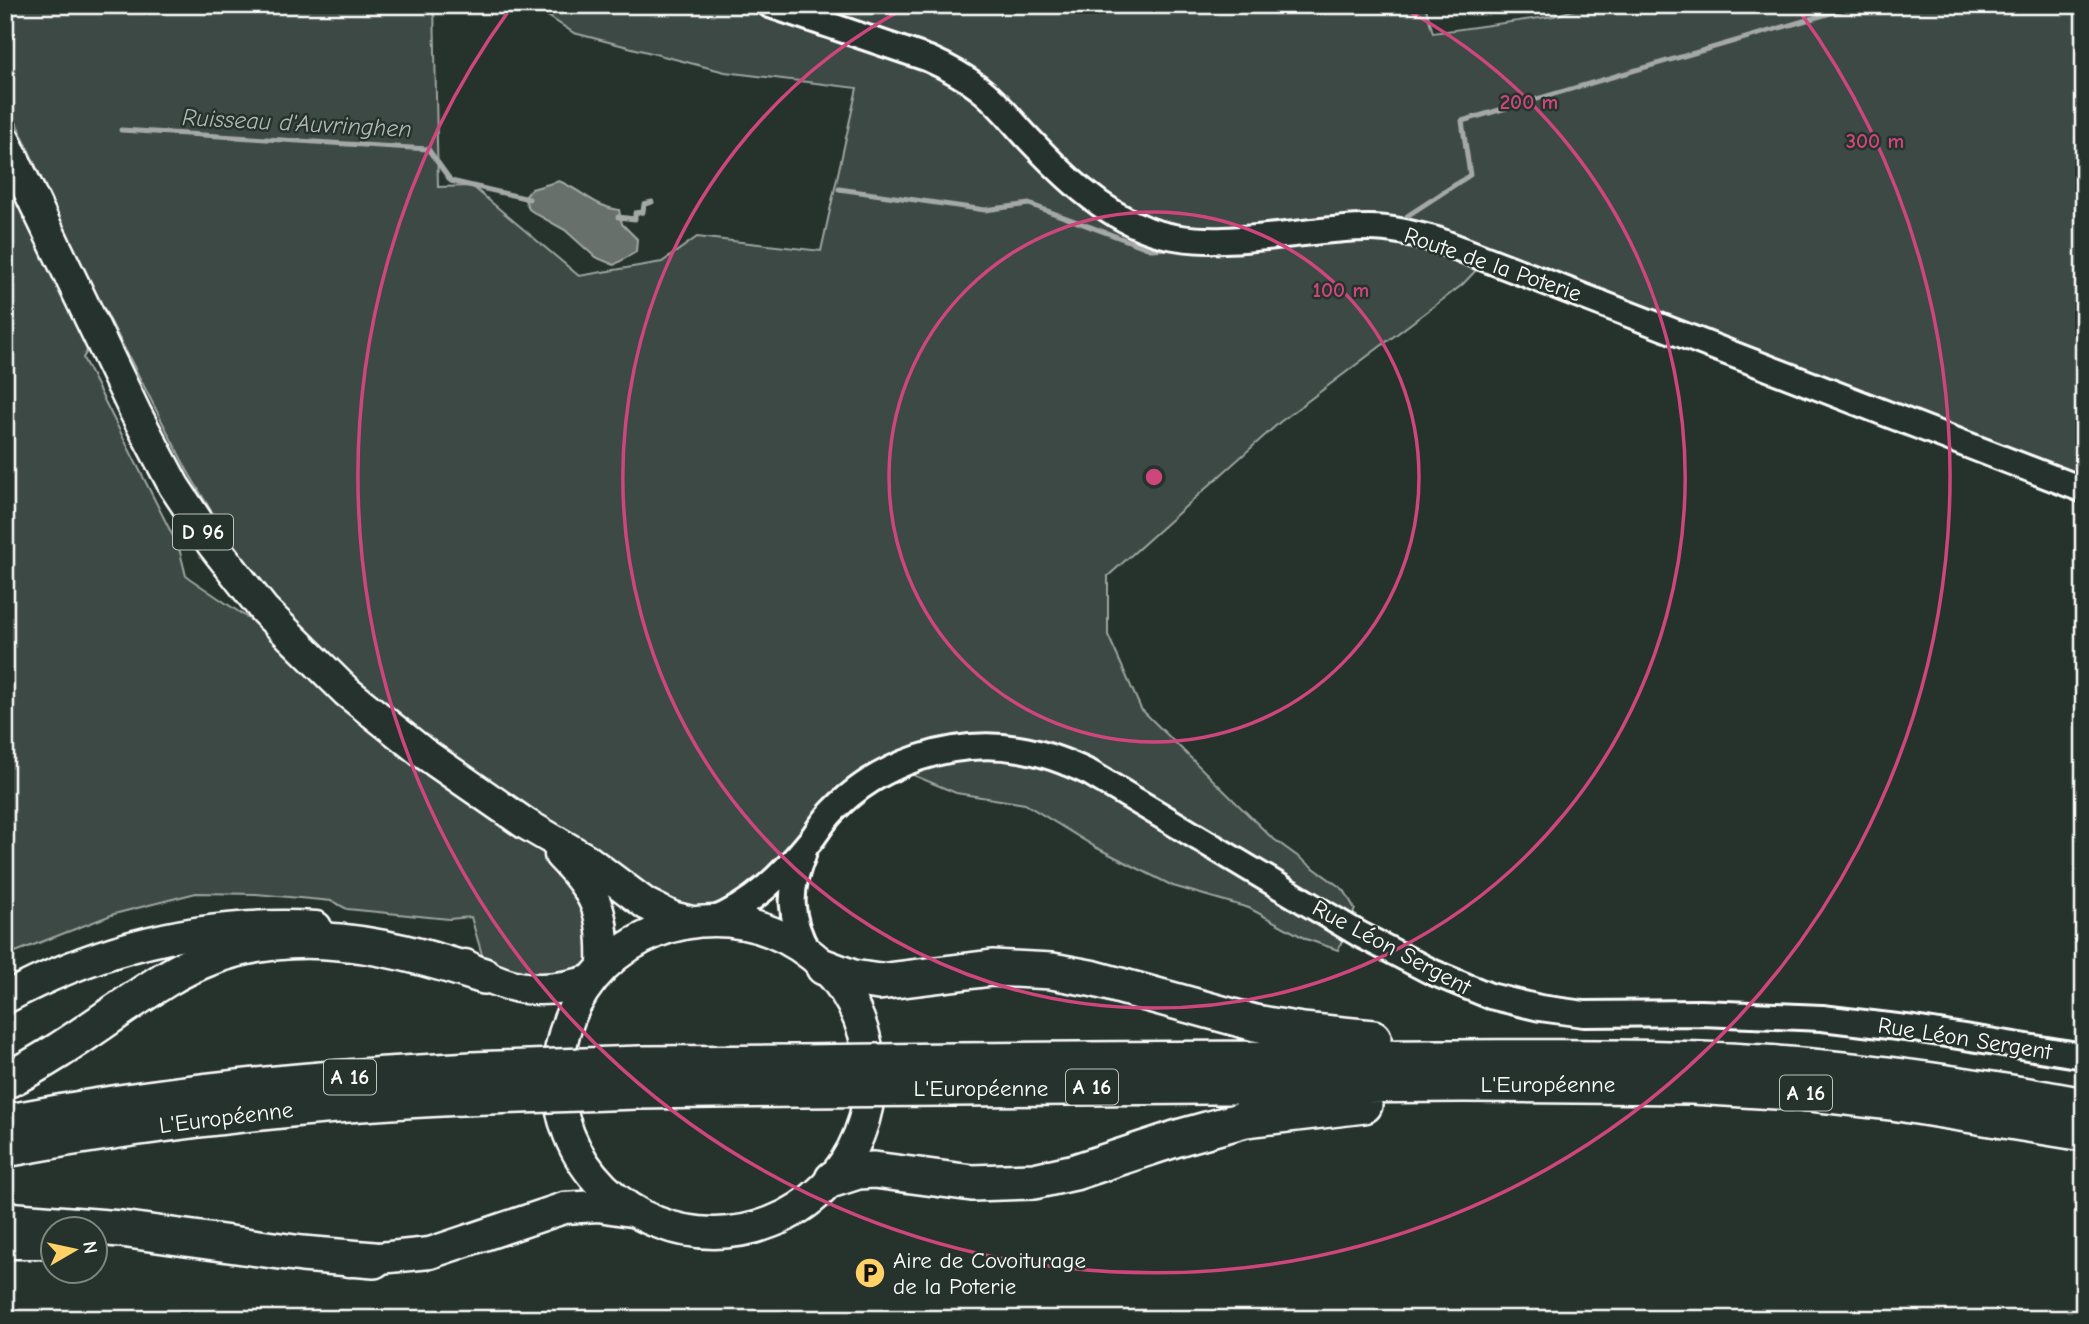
<svg xmlns="http://www.w3.org/2000/svg" width="2089" height="1324" font-family="'Comic Neue',sans-serif">
<style>
.green{fill:#3e4944;stroke:#9ea4a2;stroke-width:2}
.water{fill:#67706c;stroke:#a4a9a7;stroke-width:2}
.lines{fill:none;stroke-linecap:round;stroke-linejoin:round}
.stream{stroke:#a4a9a7;stroke-width:5}
.minor-casing{stroke:#fff;stroke-width:30}
.major-casing{stroke:#fff;stroke-width:35}
.highway-casing{stroke:#fff;stroke-width:40}
.minor{stroke:#26332d;stroke-width:24}
.major{stroke:#26332d;stroke-width:30}
.highway{stroke:#26332d;stroke-width:35}
.highway-bridge-casing{stroke:#fff;stroke-width:40;stroke-linecap:butt}
.highway-bridge{stroke:#26332d;stroke-width:35}
.ring{fill:none;stroke:#ce467c;stroke-width:3.5}
.labels{text-anchor:middle;stroke-width:5;stroke-linejoin:round;paint-order:stroke}
.shield{fill:#26332d;stroke:#bec2c0;stroke-width:2}
.shield-label{font-size:21px;font-weight:bold;fill:#fff}
.street-label{font-size:23px;fill:#fff;stroke:#26332d}
.poi-label{font-size:23px;fill:#fff;stroke:#26332d;text-anchor:start}
.water-label{font-size:24px;font-style:italic;fill:#b3b8b6;stroke:#26332d}
.centre{fill:#ce467c;stroke:#26332d;stroke-width:3.5}
.ring-label{font-size:21px;text-anchor:middle;font-weight:bold;fill:#ce467c;stroke:#26332d;stroke-width:5;stroke-linejoin:round;paint-order:stroke}
</style>
<rect width="100%" height="100%" fill="#26332d"/>
<filter id="ink" filterUnits="userSpaceOnUse"><feTurbulence type="fractalNoise" baseFrequency=".0143" numOctaves="2"/><feDisplacementMap in="SourceGraphic" scale="14" xChannelSelector="R" yChannelSelector="G"/><feConvolveMatrix kernelMatrix="1 2 1 2 8 2 1 2 1" color-interpolation-filters="sRGB"/></filter>
<g filter="url(#ink)">
<path class="green" d="M5,5h429l4,182 34,-1 107,90 83,-14 35,-25 124,14 36,-163 -132,-16 -151,-39 -43,-28h894l8,28 121,-17 36,-11h494v488l-603,-228 -19,20 -182,137 -172,154v59l33,74 130,128 73,53 11,19 -17,41 -32,-11 -57,-31 -76,-22 -76,-38 -72,-44 -69,-11 -45,-19c-32,15 -59,33 -81,62l-21,-18c-8,12 -15,26 -25,36 -22,24 -55,53 -90,54 -28,1 -132,-75 -161,-94l-11,-11 -24,-14 -61,-44 -65,-51 -39,-36 -56,-57 -28,-35 -35,-50 -27,-46 -113,-220 -69,-152z
M5,164l85,182 -7,12 96,190 7,28 72,49 54,55 135,105 91,63 33,33 20,35 4,38 -19,17 -39,7 -54,-20 -12,-41 -22,2 -102,-10 -15,-8 -76,-7 -60,-1 -82,21 -109,42z"/>
<path class="water" d="M559,181c22,9 36,26 60,29l3,14 15,15 -1,13 -22,13 -19,-8 -30,-27 -29,-16 -7,-5 -5,-11 8,-9z"/>
<g class="lines">
<path class="stream" d="M121,130l307,19 23,32 78,18
M839,189l146,21 44,-6 121,45 25,-1
M1407,216l63,-41 -8,-54 396,-116
M618,217l17,2v-6l8,-1 1,-8 8,-2"/>
<g class="minor-casing">
<path id="minor" d="M770,5l159,54c18,8 35,17 50,29 19,14 33,33 48,49 35,37 73,75 121,93 64,24 153,-2 221,-2 24,0 45,6 68,12l647,250
M803,855c-15,35 -14,64 5,97
M711,921c41,-16 72,-47 99,-80 8,-10 14,-21 23,-30 46,-48 120,-73 186,-62 25,4 48,13 71,24l269,161 73,38 58,24 50,12 44,6 117,-1 121,5 92,11 170,27"/>
</g>
<g class="major-casing">
<path id="major" d="M5,141l131,273 38,72 39,59 51,65 83,82 75,60 104,72 60,35 60,45 26,13 20,5
M560,855c37,38 45,58 43,112
M558 1077a156 156 0 1 1 312 0a156 156 0 1 1-312 0Z
M465,965c44,26 78,31 127,15
M5,998c97,-52 202,-77 311,-71
M5,1243h47
M349,1261l81,-8 134,-45 34,-2 33,5"/>
</g>
<g class="highway-casing">
<path id="highway" d="M824,967l29,11 26,4 113,-14 60,3 43,8 160,44 47,8 71,7
M956,1061c163,-1 326,-3 489,-3 106,0 212,-2 318,5 107,7 215,23 321,43
M640,1064l160,-1
M5,1081c58,-28 107,-69 161,-102 102,-63 212,-38 318,-3
M950,1088l513,-4 229,2 119,7 81,9 192,31
M637,1091l164,-2
M5,1123c154,-31 311,-45 467,-53
M5,1149c150,-28 304,-45 456,-52
M833,1179l25,-8 16,-1 98,13 62,-2 41,-9 106,-35 65,-18 118,-14
M5,1220l116,9 181,25 72,6"/>
</g>
<use href="#minor" class="minor"/>
<use href="#major" class="major"/>
<use href="#highway" class="highway"/>
<g class="highway-bridge-casing">
<path id="highway-bridge" d="M800,1063l156,-2
M472,1070l168,-6
M801,1089l149,-1
M461,1097l176,-6"/>
</g>
<use href="#highway-bridge" class="highway-bridge"/>
</g>
</g>
<g class="ring">
<circle cx="1154" cy="477" r="265"/>
<path d="M1399 6A531 531 0 1 1 909 6"/>
<path d="M1798 9A796 796 0 1 1 510 9"/>
</g>
<defs>
<g id="parking-disc" transform="scale(1.575)"><circle r="9.5" fill="#ffd166" stroke="#26332d"/><path d="M-3.5-5.5H1a3.5 3.5 0 0 1 0 7H-1V5.5H-3.5ZM-1-3.4V-.6H.8a1.4 1.4 0 0 0 0-2.8Z" fill="#111"/></g>
</defs>
<g fill-rule="evenodd">
<use href="#parking-disc" x="870" y="1273"/>
</g>
<g class="labels">
<g class="shield">
<rect x="173" y="514.5" width="60" height="35" rx="5"/>
<rect x="324" y="1059.5" width="52" height="35" rx="5"/>
<rect x="1066" y="1069.5" width="52" height="35" rx="5"/>
<rect x="1780" y="1075.5" width="52" height="35" rx="5"/>
</g>
<g class="shield-label">
<text x="203" y="539">D 96</text>
<text x="350" y="1084">A 16</text>
<text x="1092" y="1094">A 16</text>
<text x="1806" y="1100">A 16</text>
</g>
<g class="street-label">
<text transform="translate(1493 264) rotate(19)" y="8">Route de la Poterie</text>
<text transform="translate(1392 947) rotate(28)" y="8">Rue Léon Sergent</text>
<text transform="translate(1965 1038) rotate(9)" y="8">Rue Léon Sergent</text>
<text x="1548" y="1092">L'Européenne</text>
<text x="981" y="1096">L'Européenne</text>
<text transform="translate(226 1117) rotate(-7)" y="8">L'Européenne</text>
</g>
<g class="poi-label">
<text x="893" y="1268">Aire de Covoiturage<tspan x="893" dy="26">de la Poterie</tspan></text>
</g>
<g class="water-label">
<text transform="translate(297 123) rotate(3)" y="8">Ruisseau d'Auvringhen</text>
</g>
</g>
<circle cx="1154" cy="477" r="10" class="centre"/>
<g class="ring-label">
<text x="1529" y="109">200 m</text>
<text x="1875" y="148">300 m</text>
<text x="1341" y="297">100 m</text>
</g>
<rect width="2089" height="1324" fill="none" stroke="#26332d" stroke-width="28"/>
<rect x="14" y="14" width="2061" height="1296" fill="none" stroke="#fff" stroke-width="2.5" filter="url(#ink)"/>
<g transform="translate(74 1250) rotate(81)"><circle r="33" fill="#26332d" stroke="#7d8581" stroke-width="2"/>
<path d="M0-5L12 26L0 18L-12 26Z" fill="#ffd166"/>
<text y="-10" font-size="19" font-weight="bold" text-anchor="middle" fill="#ffffff">N</text>
</g>
</svg>
